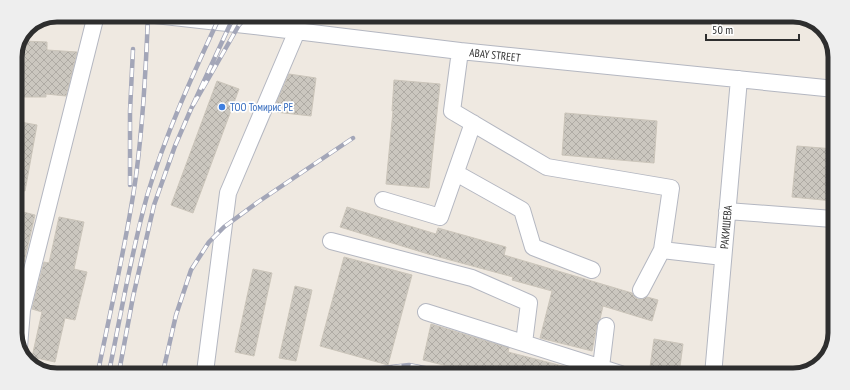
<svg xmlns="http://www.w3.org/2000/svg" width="850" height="390" font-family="'PT Sans Narrow',sans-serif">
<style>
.building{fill:url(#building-cross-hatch);stroke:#cbc5ba}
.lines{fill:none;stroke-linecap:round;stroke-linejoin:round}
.minor-casing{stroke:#b4b7c1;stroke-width:18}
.minor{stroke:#fff;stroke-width:16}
.rail-casing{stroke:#a3a6b8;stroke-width:4.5}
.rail{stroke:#fff;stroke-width:3;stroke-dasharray:9;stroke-linecap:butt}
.shop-dot{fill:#3f7fe0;stroke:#fff;stroke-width:1.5}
.labels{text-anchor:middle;stroke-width:3.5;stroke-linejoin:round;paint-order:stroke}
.street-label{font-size:11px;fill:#2e2e2e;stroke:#fff}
.shop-label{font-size:11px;fill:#366cbe;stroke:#fff;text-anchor:start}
.rim{fill:none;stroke:#2e2e2e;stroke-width:5}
</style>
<defs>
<pattern id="building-cross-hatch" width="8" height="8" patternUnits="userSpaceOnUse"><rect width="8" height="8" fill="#cbc7bf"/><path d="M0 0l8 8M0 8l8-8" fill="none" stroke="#afaba4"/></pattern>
</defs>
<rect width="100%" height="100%" fill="#efe9e1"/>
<path class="building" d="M23,41l24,1v8l30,2 -11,44 -20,-2v3h-24z
M289,74l27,4 -5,38 -36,-4 1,-8z
M394,80l46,4 -11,104 -43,-4 7,-73h-1z
M217,81l22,8 -46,124 -22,-8z
M565,113l92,8 -3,42 -92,-8z
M15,121l22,4 -12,66 -10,-2z
M797,146l37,3 -1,52 -41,-4z
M347,207l89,27 2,-6 68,19 -2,8 128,38 5,6h5l5,-2 11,3 -6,21 -49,-15 -3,13 -3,6 -5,26 -52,-13 12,-47 -40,-11 1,-3 -85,-23 -88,-27z
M15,210l20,5 -11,47 -9,-2z
M59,217l25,5 -10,47 13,3 -12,48 -10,-2 -10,44 -23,-5 10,-45 -10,-3 12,-47 5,1z
M344,257l68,18 -24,90 -68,-19z
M253,269l19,4 -18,83 -19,-4z
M295,286l17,4 -16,71 -17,-3z
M431,324l78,24 -1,4 74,19 -1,3h-101l-57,-14z
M654,339l29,5 -4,30h-30z"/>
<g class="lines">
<g class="minor-casing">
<path id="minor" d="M155,15l108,12 197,24 375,38
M460,51l-8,60 95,56 124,21 -9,62 61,7
M456,173l66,37 11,37 59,23
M383,200l57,17 33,-94
M727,211l106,8
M331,241l141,37 57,25 -5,40
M641,290l21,-40
M426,312l195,62
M19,347l3,-37 74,-295
M601,367l5,-41
M205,372l23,-179 69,-162
M713,375l26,-296"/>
</g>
<use href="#minor" class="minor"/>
<g class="rail-casing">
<path id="rail" d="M234,16l-43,93 48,-84 8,-9
M130,185v-74l3,-62
M98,372c13,-65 29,-131 38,-196 7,-53 10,-107 12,-161
M109,372c12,-58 22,-118 38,-176 18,-61 46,-122 73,-180
M119,372l14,-75 21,-92 21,-59 16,-37
M163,372l13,-57 15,-45 18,-28 15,-15 34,-25 95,-64
M339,373l70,-8 47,9"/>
</g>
<use href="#rail" class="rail"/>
</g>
<circle class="shop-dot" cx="222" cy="107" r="4"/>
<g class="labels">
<g class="street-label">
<text transform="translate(495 55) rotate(6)" y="4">ABAY STREET</text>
<text transform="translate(726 227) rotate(-85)" y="4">РАКИШЕВА</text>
</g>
<g class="shop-label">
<text x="230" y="111">ТОО Томирис РЕ</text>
</g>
</g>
<path d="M0 0H850V390H0ZM57 22H793A35 35 0 0 1 828 57V333A35 35 0 0 1 793 368H57A35 35 0 0 1 22 333V57A35 35 0 0 1 57 22Z" fill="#eee" fill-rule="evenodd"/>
<path class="rim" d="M57 22H793A35 35 0 0 1 828 57V333A35 35 0 0 1 793 368H57A35 35 0 0 1 22 333V57A35 35 0 0 1 57 22Z"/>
<path d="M706 34v6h93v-6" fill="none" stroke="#2e2e2e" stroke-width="2"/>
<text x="712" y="34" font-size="12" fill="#2e2e2e" stroke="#ffffff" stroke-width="3" paint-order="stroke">50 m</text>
</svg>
